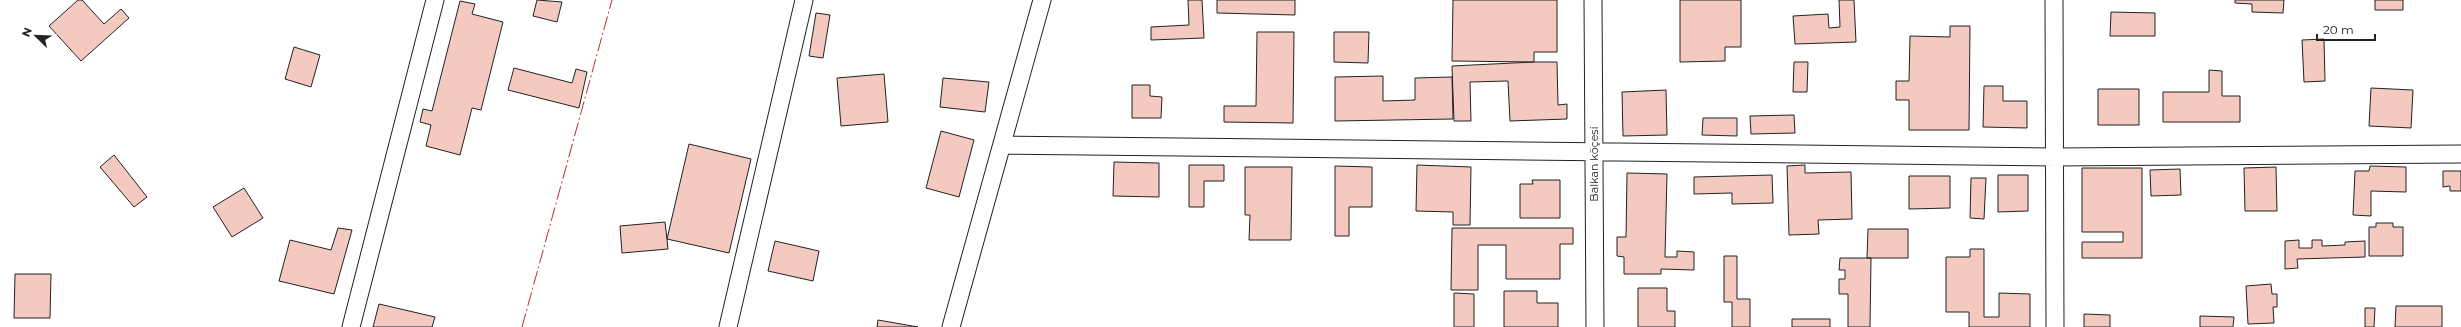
<svg xmlns="http://www.w3.org/2000/svg" width="2461" height="327" font-family="Montserrat,sans-serif">
<style>
.building{fill:#f3c9c0;stroke:#222}
.lines{fill:none;stroke-linecap:round;stroke-linejoin:round}
.minor-casing{stroke:#222;stroke-width:19}
.minor{stroke:#fff;stroke-width:17}
.power{stroke:#c62828;stroke-width:1;stroke-dasharray:14 3 2 3;stroke-linecap:butt}
.labels{text-anchor:middle;stroke-width:3;stroke-linejoin:round;paint-order:stroke}
.street-label{font-size:11px;fill:#222;stroke:#fff}
</style>
<rect width="100%" height="100%" fill="#fff"/>
<path class="building" d="M78,0h4l22,24 17,-15 8,9 -48,43 -32,-35z
M537,0l25,2 -5,20 -24,-6z
M1188,0h14l2,38 -53,2v-13l38,-2z
M1217,0h78v15l-78,-2z
M1453,0h104v52h-23v10l-82,-1z
M1680,0h61v47h-16v14l-45,1z
M1839,0h15l2,42 -61,2 -2,-28 35,-2 1,14 11,-1z
M2235,0h49l-1,13 -31,-1v-8l-17,-1z
M2375,0h28v10h-28z
M460,1l15,3 -3,10 31,8 -22,88 -9,-2 -12,47 -34,-9 5,-21 -11,-3 3,-13 9,2z
M2111,12l44,1v23h-45z
M816,13l14,2 -7,43 -14,-2z
M1950,26h20l-1,104h-60v-30h-13v-19h13l1,-45 40,1z
M1257,32h37l-1,91 -69,-1v-16h32z
M1334,32h35l-1,31 -34,-1z
M2324,39l1,42 -21,1 -2,-42z
M294,47l26,8 -9,32 -26,-8z
M1534,62h23l1,43 9,-1v15l-57,2 -2,-40 -38,1 1,39h-17l-2,-55z
M1794,62h14l-1,30h-14z
M514,68l58,15 4,-14 11,3 -8,36 -71,-18z
M2209,70l13,1v25h18v26h-77v-30h46z
M884,74l4,48 -47,4 -4,-48z
M1383,76v25l32,-1v-22l37,-1 1,42 -118,2v-44z
M943,78l46,4 -4,30 -45,-5z
M1132,85h18v11l12,1 -1,21h-29z
M1984,86h19v15h24v27l-44,-1z
M2371,88l42,2 -2,38 -42,-2z
M2098,89h41v36h-41z
M1666,90l1,45 -44,1 -1,-44z
M1794,115l1,18 -44,1 -1,-18z
M1703,118h34v18l-35,-1z
M941,131l33,9 -15,57 -33,-9z
M689,144l62,15 -22,94 -62,-14z
M114,155l33,42 -13,10 -34,-40z
M1114,162l45,1v34l-46,-1z
M1189,165h35v16h-20v26h-15z
M1417,165l54,2 -1,58h-17v-13l-37,-1z
M1805,165v8l46,-1 1,47 -34,1 1,14 -30,1 -2,-69z
M1335,166l37,1v40h-23v29h-14z
M2370,166l36,1v25l-35,-1v25l-18,-1 2,-44h14z
M1245,167h47l-1,73h-42l1,-25h-5z
M2276,167l1,44h-32l-1,-43z
M2082,168h60v90h-60v-16h41v-10h-41z
M2180,169l1,26 -30,1 -1,-26z
M2443,171h18v20h-11v-5l-7,1z
M1627,173l40,1 -2,83h12v-6l17,1v18l-33,-1v5h-37v-17l-7,-1v-19h9z
M1772,175l1,28 -41,1v-11l-38,1v-17z
M1998,175h30v36l-30,1z
M1909,176h41v32l-41,1z
M1971,178h15l-2,41 -14,-1z
M1532,180h28v38h-40v-34h13z
M244,188l19,30 -31,19 -19,-30z
M665,222l3,27 -46,4 -2,-27z
M2376,223h17v4h10v29h-34v-29h7z
M338,228l14,2 -18,64 -55,-13 11,-41 41,10z
M1452,228h121v16h-13v35h-54v-34h-28v45h-27z
M1868,229h40v29h-41z
M2299,240v8h13v-8h10v6l23,-1v-3l20,-1v16l-68,2 1,9 -13,1v-28z
M775,241l44,10 -6,30 -45,-10z
M1970,249h14v68h15v-24l31,1v33h-61v-15h-23v-55h24z
M1724,256h13v43h13v28h-18v-25h-8z
M1840,258h31l-1,69h-22v-33h-9v-15h6v-9h-6z
M15,274h36l-1,44h-36z
M2271,284l1,10h5v13h-4l1,16 -26,1 -2,-38z
M1638,288h29v23h8v16h-37z
M1504,291h33v12h21v24h-54z
M1454,293l20,1v33h-20z
M379,304l56,13 -3,10h-59z
M2396,306h46v21h-47z
M2365,308h10l-1,19h-9z
M2084,314l26,1v12h-26z
M2200,316l34,1 -1,10h-33z
M1792,319h38v8h-38z
M878,320l40,7h-41z"/>
<g class="lines">
<g class="minor-casing">
<path id="minor" d="M1593,0l2,327
M2054,0l1,327
M1003,145l1052,12 406,-3
M351,327l84,-327
M728,327l76,-327
M951,327l91,-327"/>
</g>
<use href="#minor" class="minor"/>
<path class="power" d="M522,327l90,-327"/>
</g>
<g class="labels">
<g class="street-label">
<text transform="translate(1594 164) rotate(-90)" y="4">Balkan köçesi</text>
</g>
</g>
<g transform="translate(36 36) rotate(293)" stroke="#ffffff" stroke-width="3" paint-order="stroke">
<path d="M0-3L7 15L0 10L-7 15Z" fill="#222222"/>
<text y="-6" font-size="11" font-weight="bold" text-anchor="middle" fill="#222222">N</text>
</g>
<path d="M2317 34v6h58v-6" fill="none" stroke="#222222" stroke-width="2"/>
<text x="2323" y="34" font-size="12" fill="#222222" stroke="#ffffff" stroke-width="3" paint-order="stroke">20 m</text>
</svg>
